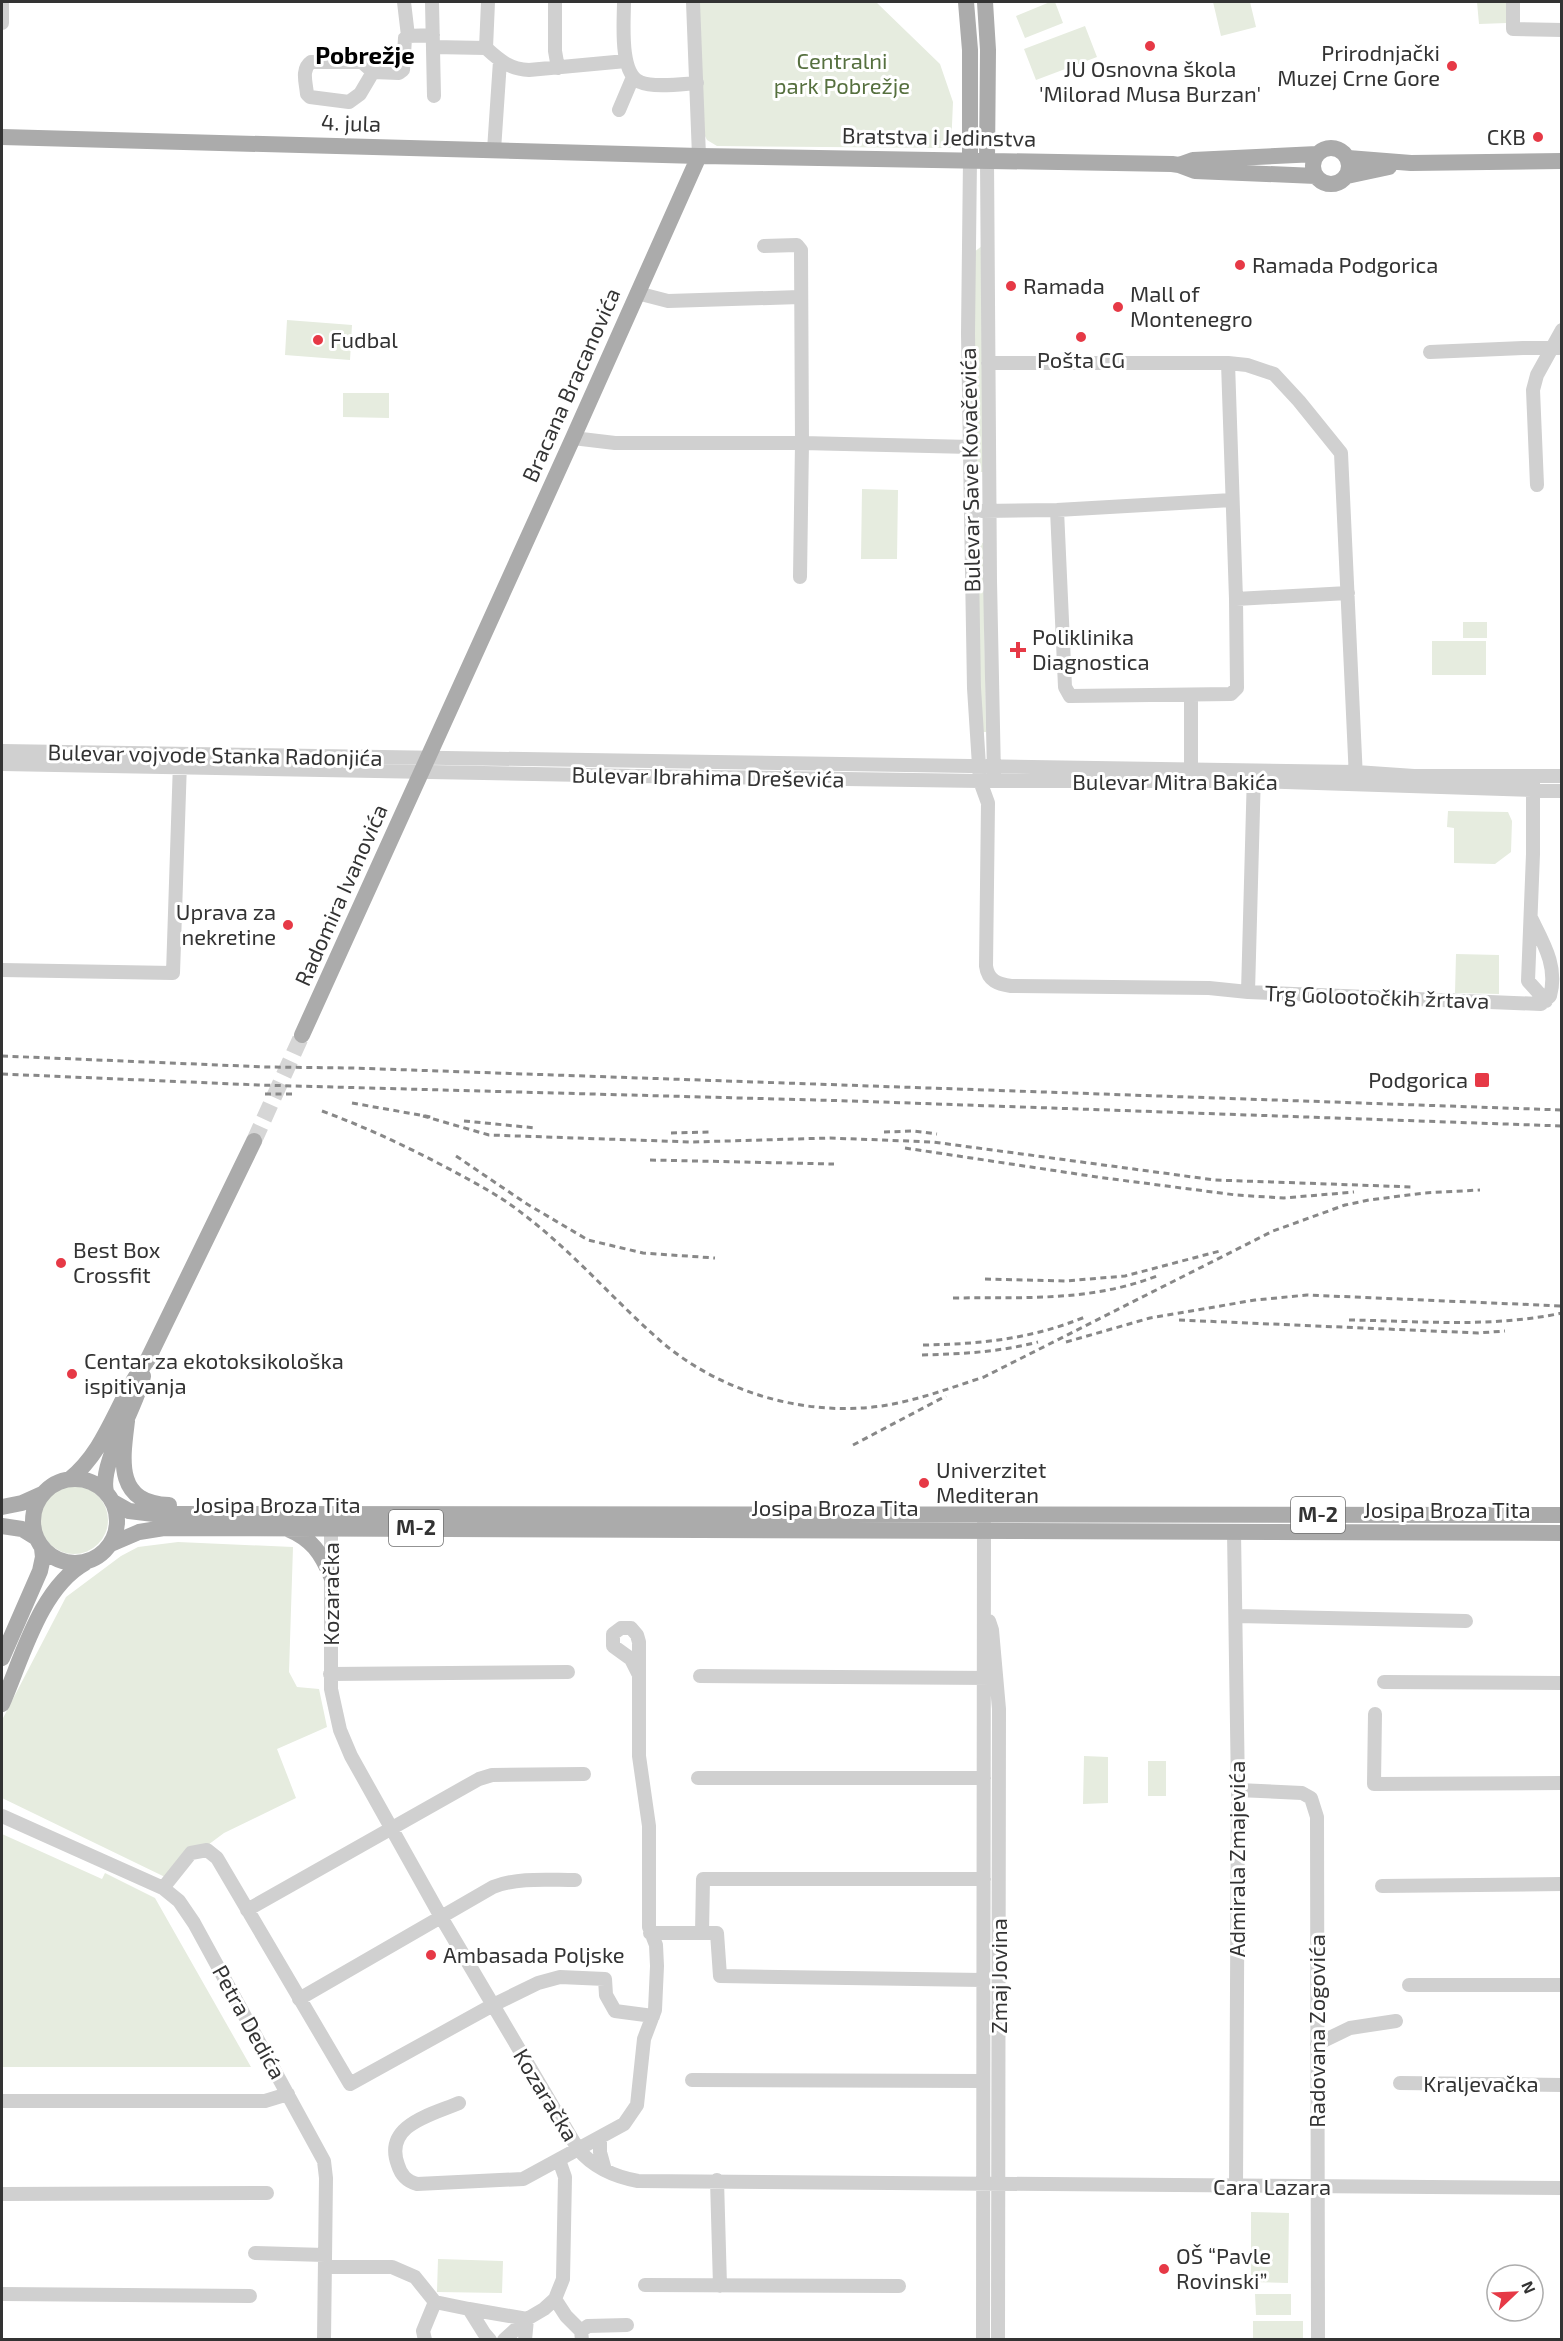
<svg xmlns="http://www.w3.org/2000/svg" width="1563" height="2341" font-family="'Exo 2',sans-serif">
<style>
.green{fill:#e6ecdf}
.lines{fill:none;stroke-linecap:round;stroke-linejoin:round}
.major-tunnel{stroke:#d6d6d6;stroke-width:16;stroke-dasharray:16 8;stroke-linecap:butt}
.minor{stroke:#d0d0d0;stroke-width:14}
.major{stroke:#ababab;stroke-width:16}
.rail{stroke:#888;stroke-width:3;stroke-dasharray:6 4.5;stroke-linecap:butt}
.poi-dot{fill:#e63946;stroke:#fff;stroke-width:2}
.labels{text-anchor:middle;stroke-width:6;stroke-linejoin:round;paint-order:stroke}
.shield{fill:#fff;stroke:#707070;stroke-width:1.5}
.shield-label{font-size:21px;font-weight:bold;fill:#333}
.poi-label{font-size:22px;fill:#333;stroke:#fff;text-anchor:start}
.park-label{font-size:22px;fill:#56703f;stroke:#fff}
.street-label{font-size:22px;fill:#333;stroke:#fff}
.neighbourhood-label{font-size:24px;font-weight:bold;fill:#000;stroke:#fff}
</style>
<rect width="100%" height="100%" fill="#fff"/>
<path class="green" d="M697,2h179l64,62 13,38 -2,46 -234,-2 -10,-6 -6,-12z
M1050,2h5l8,21 -38,15 -9,-22z
M1213,2h37l6,25 -35,9z
M1477,2h30v21l-28,1z
M1085,26l12,31 -61,23 -12,-31z
M982,246l1,226h-7l-2,-220z
M287,320l65,5 -2,35 -65,-5z
M343,393h46v25l-46,-1z
M862,489l36,1 -1,69h-36z
M976,543h7l3,189h-4z
M1463,622h24v16h-24z
M1432,641h54v34h-54z
M1448,811l60,1 4,9 -1,31 -16,12 -41,-1v-35l-7,-1z
M1456,954l43,1v39l-44,-1z
M40 1520a34 34 0 1 1 68 0a34 34 0 1 1-68 0Z
M178,1542l115,5 -4,125 8,15 22,2 8,38 -50,22 19,49 -72,35 -59,44 -163,-79v-78l64,-123 55,-41 17,-9z
M1084,1756l24,1v46l-25,1z
M1148,1761h18v35h-18z
M2,1834l100,45 3,-6 50,25 96,169h-249z
M1251,2212l38,1 -1,70 -37,-1z
M438,2259l65,2 -1,32 -65,-1z
M1255,2294h36v21h-35z
M1253,2321h50v18h-50z"/>
<g class="lines">
<path class="major-tunnel" d="M254,1141l48,-106"/>
<path class="minor" d="M404,2l4,34
M432,2l2,94
M555,2v49l3,17
M624,2c0,19 -5,71 16,80 13,6 42,2 57,1
M693,2l6,154
M1513,2v27l49,1
M2,23v-21
M433,47l53,1c14,13 24,21 43,22l97,-9
M486,48l2,-46
M373,72l-11,-10h-51c-10,7 -5,21 -4,32l3,3 39,5 11,-8 13,-22 26,1 4,-3 2,-32 3,-2 25,-1
M619,110l14,-33
M494,150l6,-89
M970,159l-2,175 6,354 6,93 8,22 -2,163c2,15 12,18 25,20l198,2 39,4 293,12 9,-8c8,-29 -6,-52 -19,-78
M987,160l3,421 4,194
M764,246l33,-1 4,5 1,193 -2,134
M637,293l31,8 132,-4
M1430,352l93,-4h36
M988,363h240l19,2 27,9 25,27 42,52 15,326
M573,438l42,5h187l169,4
M1537,485l-4,-95 4,-15 25,-45
M1057,510l8,177 5,9 161,-2 6,-6 -1,-89 -8,-236
M982,511l75,-1 175,-10
M1236,599l112,-6
M2,751l1354,21 58,4h148
M2,764l634,12 344,5h273l309,10
M1191,780v-84
M1533,781v73l-5,127 18,20
M2,970l171,3 7,-211
M1248,992l6,-220
M331,1519v170l9,41 11,26 90,161 137,232c15,18 38,28 60,32l924,7
M1234,1532l4,258 -2,397
M1236,1616l230,5
M989,1621l3,9 7,79 -1,631
M330,1674l238,-2
M700,1676l292,2
M1384,1682l178,1
M1375,1714l-1,70 188,-1
M698,1778h286
M1238,1790l64,3 9,5 6,19 1,523
M2,1816l161,72 16,13 15,22 130,238 2,17 -2,162
M1382,1886l180,-2
M163,1888l28,-35 16,-3 10,8 133,226 143,-79 45,-22 22,-6 45,2 1,16 9,16 38,5
M247,1910l232,-131 13,-4 92,-1
M650,1933h67l3,43 263,4
M702,1933l1,-54h281
M1409,1985h153
M299,1999l194,-112c26,-10 54,-7 82,-7
M1317,2044l33,-16 46,-7
M692,2080l291,1
M1400,2083l162,2
M2,2101h263l23,-7
M459,2103c-28,12 -76,22 -61,62 3,10 8,16 19,19l106,-5 101,-55 13,-19 7,-66 11,-29 2,-44 -1,-21 -7,-18v-101l-10,-70v-114l-2,-7 -6,-7h-10l-8,6v12l18,13 7,14
M600,2138v14l5,18
M717,2180l3,106
M2,2194l265,-1
M255,2253l70,2
M325,2267h67l23,10 20,25 34,7 15,24 6,7
M645,2285l254,1
M2,2294l248,2
M555,2299l11,17 15,15
M469,2309l58,10 -2,21
M425,2340l-2,-9 12,-29
M504,2340l23,-21 17,-10 11,-10 8,-20 2,-102 -6,-17
M582,2340l-1,-9 7,-5 39,-1
M983,2340l1,-817"/>
<path class="major" d="M966,2l4,48v109
M985,2l3,48 -1,110
M2,137l697,19 473,8 7,1 16,6 121,5
M1313 166a18 18 0 1 1 36 0a18 18 0 1 1-36 0Z
M1348,158l63,5 151,-2
M1179,165l14,-5 124,-6
M1347,176l42,-9
M302,1035l271,-597 126,-282
M127,1421c-5,40 -12,82 42,84
M33 1521a42 42 0 1 1 84 0a42 42 0 1 1-84 0Z
M70,1479c39,-32 47,-81 77,-118l107,-220
M106,1492c-7,-29 30,-83 37,-116
M113,1502l16,9 25,3 1408,1
M2,1507l20,-4 20,-9
M2,1526l20,3 13,8
M288,1529c24,10 33,24 43,47
M111,1544l28,-12 25,-4 1398,5
M2,1658l38,-87 3,-14 -1,-9
M2,1704c20,-45 38,-116 83,-141"/>
<path class="rail" d="M2,1056l264,11 87,1 1209,42
M2,1074l256,11 594,16 710,25
M265,1094h28
M352,1103l79,14
M322,1111c46,17 88,37 131,60 24,13 49,26 70,43 49,37 88,83 133,123 62,56 155,83 237,67 31,-6 60,-17 91,-27l289,-146 72,-26 24,-5 55,-7 56,-3
M423,1116l66,19 203,7 138,-4 103,4 282,38 198,7
M464,1121l72,7
M884,1132l29,-1 24,3
M671,1133l42,-1
M905,1148l192,29 139,18 48,3 70,-6
M456,1156l71,48 61,36 55,13 72,5
M650,1160l184,4
M985,1279l81,2 59,-5 95,-25
M953,1298c72,-1 136,4 204,-22
M1179,1320l299,13 27,-2
M1349,1320c72,1 142,8 213,-7
M1066,1342l84,-24 105,-18 52,-5 255,11
M923,1345c59,-1 108,-6 162,-28
M922,1355c40,-1 77,-3 116,-13
M853,1445l93,-49"/>
</g>
<g class="poi-dot">
<circle cx="1150" cy="46" r="6"/>
<circle cx="1452" cy="66" r="6"/>
<circle cx="1538" cy="137" r="6"/>
<circle cx="1240" cy="265" r="6"/>
<circle cx="1011" cy="286" r="6"/>
<circle cx="1118" cy="307" r="6"/>
<circle cx="1081" cy="337" r="6"/>
<circle cx="318" cy="340" r="6"/>
<path d="M1015 641h6v6h6v6h-6v6h-6v-6h-6v-6h6z"/>
<circle cx="288" cy="925" r="6"/>
<rect x="1474" y="1072" width="16" height="16" rx="3"/>
<circle cx="61" cy="1263" r="6"/>
<circle cx="72" cy="1374" r="6"/>
<circle cx="924" cy="1483" r="6"/>
<circle cx="431" cy="1955" r="6"/>
<circle cx="1164" cy="2269" r="6"/>
</g>
<g class="labels">
<g class="shield">
<rect x="1291" y="1497" width="54" height="36" rx="4.5"/>
<rect x="389" y="1510" width="54" height="36" rx="4.5"/>
</g>
<g class="shield-label">
<text x="1318" y="1522">M-2</text>
<text x="416" y="1535">M-2</text>
</g>
<g class="poi-label">
<text x="1440" y="61" text-anchor="end">Prirodnjački<tspan x="1440" dy="25">Muzej Crne Gore</tspan></text>
<text x="1150" y="77" text-anchor="middle">JU Osnovna škola<tspan x="1150" dy="25">'Milorad Musa Burzan'</tspan></text>
<text x="1526" y="145" text-anchor="end">CKB</text>
<text x="1252" y="273">Ramada Podgorica</text>
<text x="1023" y="294">Ramada</text>
<text x="1130" y="302">Mall of<tspan x="1130" dy="25">Montenegro</tspan></text>
<text x="330" y="348">Fudbal</text>
<text x="1081" y="368" text-anchor="middle">Pošta CG</text>
<text x="1032" y="645">Poliklinika<tspan x="1032" dy="25">Diagnostica</tspan></text>
<text x="276" y="920" text-anchor="end">Uprava za<tspan x="276" dy="25">nekretine</tspan></text>
<text x="1468" y="1088" text-anchor="end">Podgorica</text>
<text x="73" y="1258">Best Box<tspan x="73" dy="25">Crossfit</tspan></text>
<text x="84" y="1369">Centar za ekotoksikološka<tspan x="84" dy="25">ispitivanja</tspan></text>
<text x="936" y="1478">Univerzitet<tspan x="936" dy="25">Mediteran</tspan></text>
<text x="443" y="1963">Ambasada Poljske</text>
<text x="1176" y="2264">OŠ “Pavle<tspan x="1176" dy="25">Rovinski”</tspan></text>
</g>
<g class="park-label">
<text x="842" y="69">Centralni<tspan x="842" dy="25">park Pobrežje</tspan></text>
</g>
<g class="street-label">
<text transform="translate(351 123) rotate(2)" y="8">4. jula</text>
<text transform="translate(939 137) rotate(1)" y="8">Bratstva i Jedinstva</text>
<text transform="translate(571 385) rotate(-66)" y="8">Bracana Bracanovića</text>
<text transform="translate(970 470) rotate(-91)" y="8">Bulevar Save Kovačevića</text>
<text transform="translate(215 755) rotate(1)" y="8">Bulevar vojvode Stanka Radonjića</text>
<text transform="translate(708 777) rotate(1)" y="8">Bulevar Ibrahima Dreševića</text>
<text x="1175" y="790">Bulevar Mitra Bakića</text>
<text transform="translate(341 895) rotate(-66)" y="8">Radomira Ivanovića</text>
<text transform="translate(1377 997) rotate(2)" y="8">Trg Golootočkih žrtava</text>
<text x="277" y="1513">Josipa Broza Tita</text>
<text x="835" y="1516">Josipa Broza Tita</text>
<text x="1447" y="1518">Josipa Broza Tita</text>
<text transform="translate(331 1594) rotate(-90)" y="8">Kozaračka</text>
<text transform="translate(1237 1859) rotate(-90)" y="8">Admirala Zmajevića</text>
<text transform="translate(999 1976) rotate(-90)" y="8">Zmaj Jovina</text>
<text transform="translate(249 2022) rotate(61)" y="8">Petra Dedića</text>
<text transform="translate(1317 2031) rotate(-90)" y="8">Radovana Zogovića</text>
<text x="1481" y="2092">Kraljevačka</text>
<text transform="translate(546 2095) rotate(59)" y="8">Kozaračka</text>
<text x="1272" y="2195">Cara Lazara</text>
</g>
<g class="neighbourhood-label">
<text x="365" y="64">Pobrežje</text>
</g>
</g>
<rect width="1563" height="2341" fill="none" stroke="#333333" stroke-width="6"/>
<g transform="translate(1515 2293) rotate(67)"><circle r="28" fill="#ffffff" stroke="#adadad" stroke-width="1.5"/>
<path d="M0-4.5L10 22L0 15L-10 22Z" fill="#e63946"/>
<text y="-9" font-size="16" font-weight="bold" text-anchor="middle" fill="#333333">N</text>
</g>
</svg>
